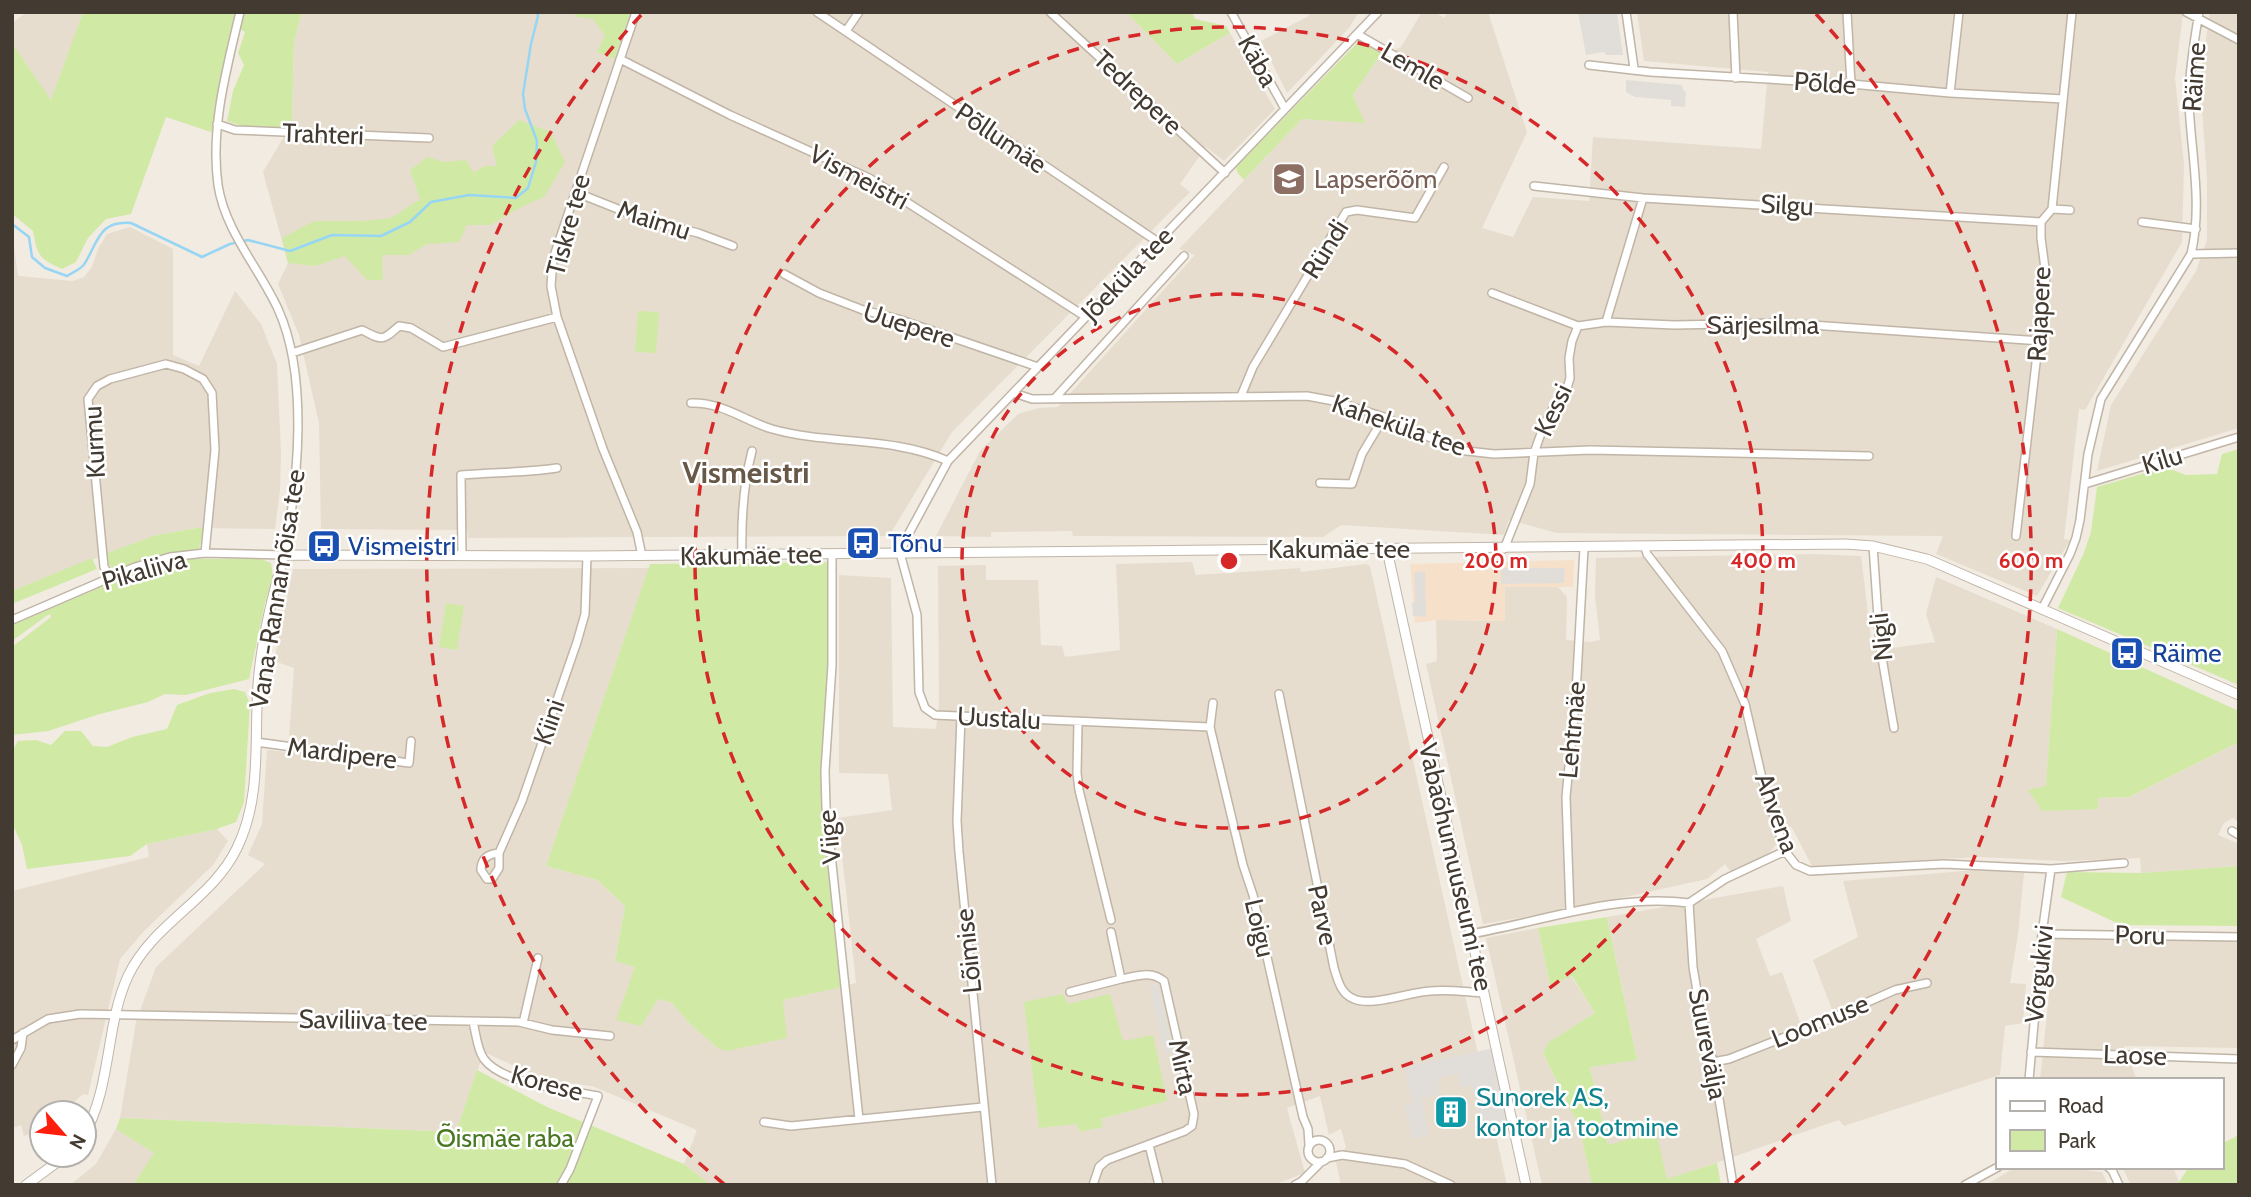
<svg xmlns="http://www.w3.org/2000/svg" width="2251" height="1197" font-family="Cabin,sans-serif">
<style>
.residential{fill:#e6ddce;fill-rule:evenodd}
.commercial{fill:#f7e0c9}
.green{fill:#d0eaa6}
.parking{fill:#e1deda}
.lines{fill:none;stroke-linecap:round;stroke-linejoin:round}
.stream{stroke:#97d5f4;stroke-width:2.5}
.minor-casing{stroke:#c0b5a6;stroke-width:10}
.tertiary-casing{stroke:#c0b5a6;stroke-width:11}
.minor{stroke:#fff;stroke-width:7}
.tertiary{stroke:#fff;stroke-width:9}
.ring{fill:none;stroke:#d62828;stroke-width:3.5;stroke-dasharray:12 9}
.labels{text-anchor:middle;stroke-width:5;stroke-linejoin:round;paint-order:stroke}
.street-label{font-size:26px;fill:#433b32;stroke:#fff}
.education-label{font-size:26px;fill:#785e54;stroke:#fff;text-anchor:start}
.transit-label{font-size:26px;fill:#164399;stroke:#fff;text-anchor:start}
.culture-label{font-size:26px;fill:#0d838f;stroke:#fff;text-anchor:start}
.park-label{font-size:26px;fill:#497822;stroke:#fff}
.quarter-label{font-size:30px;font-weight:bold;fill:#675848;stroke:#fff}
.centre{fill:#d62828;stroke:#fff;stroke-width:3.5}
.ring-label{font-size:21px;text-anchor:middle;font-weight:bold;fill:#d62828;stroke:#fff;stroke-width:5;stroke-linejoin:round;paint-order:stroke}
</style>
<rect width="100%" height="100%" fill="#f2ebe1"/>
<path class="residential" d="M27,12h56l-32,89 -39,-58v-20z
M302,12h824l51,52 53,-31 45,76 -51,52 -18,-14 -26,37 10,8 -238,240 -63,104 -421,2 -1,-8 -146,-1 -2,-106 -20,-88 -21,-51 10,-21 -25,-91 29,-49 2,-81z
M1308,12h51l-10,16 -62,65 -26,-52 48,-25z
M1422,12h13l9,6 4,-6h40l39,120 -45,96 31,9 20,-40 56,4 4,-64 168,12 7,-77 -124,-11 -7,-49 546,1 -8,65 9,86 -2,78 -97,168 -6,-1 -15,130 6,1 -33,56 -101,-42 7,-18 -386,-3 -48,-13 -5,15 -163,-10 -18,12 -250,-1 -1,-5 -81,1v5l-55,-1 44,-85 38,-37 20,-6 20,-1 137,-152 -16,-6 123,-130 62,3 -11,-27 26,-38 22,-10z
M2210,12h29v416l-142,43 14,-66 85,-134 11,-31v-61l-7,-98z
M130,227l43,22v106l26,11 36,-75 26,33 16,40 4,89 -1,37 -5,39 -78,-1 -41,7 -144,56v-358l6,43 55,5 11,-4 8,-10 6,-18 9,-15z
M1814,554l47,2 11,90 20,2 43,-6 -9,-28 10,-37 121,52 -11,158 -18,3 70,19 -1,-11 32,-1 110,-55v80l-6,-4 -9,5 -6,12 21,9v22l-98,7 -1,-15 -76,3 -86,-4 -166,9 -21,-40 -26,32 -30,14h-4l-6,-8 -18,15 -146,32 -78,13 -57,-260 11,-3 -1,-41 69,1v-34h53l9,10 -1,43 25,2 9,-2 -5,-44 1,-38z
M1192,562l4,13 104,-7 1,4 65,-8 4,2 137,619h-166l-5,-23 10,-15 -5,-18 -12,6 -9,-39 -33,12 18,65 -32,12h-562l-27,-21 13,-34 -105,-44 -45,-5 -63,-29 -28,80 -336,-14 16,-96 20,-55 109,-103 -17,-9 14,-31 5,-74 21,2 6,-84 -20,-7 19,-92 356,-1 -103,298 51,14 28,26 -10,54 20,7 23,32 14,4 19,22 28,24 64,-49 73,-17 -18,-165 54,-8 -4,-36 -49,-1v-198l52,3 2,149 43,2 3,-24 -1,-139 48,-1v15h52l3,65 21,1 3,11 55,-7 -4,-86zM1063,994l4,10 56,37 44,60 -66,18 1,8 -22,5z
M217,829l11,12 -15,24 -68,65 -25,29 -32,136 -5,-1 -21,19h-20v18l-18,5 -3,-11 -9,3v-237l137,-34 -2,-13z
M1977,870l47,3 -6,61 -8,49 16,1 -3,39 -18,3 -5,49 -156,51 -5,-6 -15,5 -157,55 -59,-35 -18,-78 47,-8 -30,-142 176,-31 8,35 -35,18 14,37 12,-4 24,67 32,-14 -25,-65 45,-23 -15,-56z
M1538,928l12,57 21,-9 24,37 -45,29 -7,11 36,73 13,59h-50l-56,-247z
M2056,929l183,3v116l-115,-2 13,34h-97z
M116,1129l39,24 -22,32h-63l26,-21z
M2021,1167h33l48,5 6,13h-122l23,-14z
M2122,1167h51l6,15 -8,3h-40z"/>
<path class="commercial" d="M1574,560l-1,27h-68v34l-69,-1 -21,3 -5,-59z"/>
<path class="green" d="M83,12h152l-19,96 -2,25 -48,-16 -35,97 -25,5 -18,19 -12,24 -14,7c-22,-10 -25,-13 -29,-38l-21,-17v-171l39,57z
M244,12h58l-8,30 -2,81c-20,9 -45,6 -65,-2l6,-30 11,-26 -6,-12 7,-21 -5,-3z
M572,12h59l-17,47 -17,-7 8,-16 -12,-17 -16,-2z
M1126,12h66l3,7 31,7 4,7 -53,31z
M1361,39l25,15 -7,3 -26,38 12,28 -63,-4 -58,61 -7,-8 -1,-5z
M519,120l32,12 14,30 -21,35 -21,9 -33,19h-23l-8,17 -32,2 -18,11h-27l1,25h-16l-22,-24 -30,10 -27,-3 -6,-25 32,-17h49l28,-3 29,-19 -10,-29 18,-13 16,5 22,-2 8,13 10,-7h13l-5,-20z
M638,311l21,1 -3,41 -21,-1z
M2239,449v236l-181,-77 25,-53 8,-23 6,-45 68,-20 21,8 31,-1 5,-20z
M197,528h7l-5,22 -36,5 -41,14h-9l-6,-6 -2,-9 51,-19z
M92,558l5,11 -85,35v-13z
M191,559h70l10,4 2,15 -8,25 -16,76 -63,16 -21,-1 -17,8 -48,12 -52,17 -36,4v-88l39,-30 -1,-3 -5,3 -33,24v-16l117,-50 35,-12z
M829,562l1,87 -9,124 21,214 -59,13 4,38 -60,13 -8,-2 -28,-24 -19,-22 -14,-4 -17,27 -25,-6 19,-53 -20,-6 10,-55 -28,-26 -51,-14 104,-302z
M446,603l18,3 -7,44 -18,-3z
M2057,629l182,82v31l-110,55 -31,1v11l-56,2 -14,-21 18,-4z
M234,689l11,3 5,12 -6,98 -8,20 -19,7 -70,15 -17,12 -103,13 -5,-24 -10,-22v-72l6,-10 18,-1 15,5 14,-14h16l12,15 14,1 25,-10 35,-8 10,-24 33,-12z
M2239,866v60l-118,-1 -60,-28 6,-25 74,1z
M1607,917l30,143 -47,7 18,78 48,-13 11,47 50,-16 4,22h-129l-13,-59 -36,-73 6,-11 46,-29 -23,-37 -22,9 -12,-57z
M1063,994l5,10 42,-10 13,47 30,-6 14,66 -66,18 2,8 -23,5 -3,-8 -38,4 -15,-126z
M477,1070l70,37 137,57 27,21h-578l21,-32 -38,-24 4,-11 336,14z
M2239,1135v50h-68l8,-3 10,-15h32v-23z"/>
<path class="parking" d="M1578,12h39l6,43h-17l-2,-3 -18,3z
M1626,80l56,5 1,5 3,2 -1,15 -14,-1v-6l-36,-3 -9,-5z
M1501,568h64l-1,15 -63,1z
M1414,572h11l1,45 -13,-1 -1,-13 3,-1z
M1158,984l15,69 -8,2 -15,-69z
M1494,1048l16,75 -29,7 -9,-45 -11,2 -3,-13 -20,4 2,16 -19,5 8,36 -16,4 -9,-33 8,-2 -7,-37z"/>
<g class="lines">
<path class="stream" d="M12,224l17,13 3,20 13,11 22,8c6,-4 15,-7 18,-13 13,-21 14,-43 46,-40l71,34 28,-13 18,-4 42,11 42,-16 49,1 29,-14 21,-20 38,-7 47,3 12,-10 8,-26 1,-21 -12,-32 -2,-15 8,-50 7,-28 -1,-4"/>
<g class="minor-casing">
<path id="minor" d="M636,12l-83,247 -2,27 6,31 46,132 34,83 5,24
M817,12l341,230
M1050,12l175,161
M1231,12l54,97
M1626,12l8,56
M1733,12l3,66
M1847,12l4,72
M2186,12l53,28
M846,31l13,-19
M1357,34l111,64
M620,59l110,56 139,63 217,139
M1589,65l61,7 201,12 99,9 113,6
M1950,93l9,-81
M217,124l18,6 194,8
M1534,186l109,12 398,24
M575,192l68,27 55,14 35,13
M2052,209l18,1
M2142,222l54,7
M2191,254l48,-1
M784,274l35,19 44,17 35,9 140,48
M1492,293l86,33 28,-4 68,3 109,-2 257,18
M1606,322l37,-124
M292,353l70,-23c21,11 20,11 37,-4l12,2 32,19 114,-30
M1014,393l18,6 275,-3 27,5 50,16 74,33 36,4 96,-4 279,6
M1241,396l12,-29 93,-155 11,-2 58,8 29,-51
M1055,398l129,-142
M691,403c31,-1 52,17 81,26 57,16 121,7 176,32
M1320,483l32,1 10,-30 22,-37
M2085,484l154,-47
M2016,536l30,-260 -5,-38v-16l11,-13 20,-197
M1873,546l7,100 14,82
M1645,547l2,7 75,97 23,53 17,74 23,73 11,14 14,6 134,-7 107,5 73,-6
M1504,549l26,-65 4,-31 10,-28 12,-22 10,-11 4,-14 -1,-20 3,-17 6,-15
M832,554v111l-7,106 1,36 33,312
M462,555l-1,-80c32,-3 64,-2 96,-7
M742,555c-1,-36 1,-69 10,-104
M111,577l-7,-10 -16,-168 9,-13 13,-7 56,-15 18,5 19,10 9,14 3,57 -10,103
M2042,609l28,-55 6,-16 4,-18 8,-66 13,-55 90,-145c12,-49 0,-101 -2,-151 -1,-23 6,-67 10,-91
M12,620l123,-53 35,-10 35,-4 79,2c14,-72 25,-178 -6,-246 -19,-41 -53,-78 -60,-124 -8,-58 9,-117 22,-173
M1279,694l55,274c4,13 7,26 20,31 19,8 55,-7 76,-8 17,-2 36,1 54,2
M1213,703l-3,24 33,138 10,30 50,222 5,12 1,16
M961,717l-4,104 2,31 33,333
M1078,722l-1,51 2,17 32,130
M1210,727l-275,-12 -10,-7 -6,-16 -2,-77 -17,-62 8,-18 40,-74 430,-449
M256,742l153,21 2,-22
M2232,831l7,4
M499,853c-12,1 -18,6 -18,17l6,9h5l7,-11v-15l23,-52 55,-159 8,-28 2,-58
M1689,903l4,64 6,36 14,59 20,123
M1570,911l-4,-114 10,-103 8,-146
M1470,934c72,-12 145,-41 219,-31l36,-24 60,-28
M2042,934l197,3
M1070,992l51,-13
M473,1022c3,11 4,28 11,37 18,25 84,31 114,37l-28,73 -9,16
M523,1023l15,-65
M12,1040l36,-21 32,-5 439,8 33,8 58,6
M2031,1052l208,7
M1713,1062l16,-3 89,-35 77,-34 32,-7
M12,1065l9,-17 2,-15
M2029,1080l13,-146 9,-65
M764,1122l27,4 192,-19
M1308 1151a11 11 0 1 1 22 0a11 11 0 1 1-22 0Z
M1149,1145l10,40
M1327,1158l15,-3 63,9 46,21
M2108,1167l4,3 7,15
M1093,1185l6,-18 8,-7 78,-29 7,-5 2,-12 -30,-133c-13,-11 -27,-5 -43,-2l-10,-47
M1295,1185l7,-4 19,-19
M1965,1185l33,-18"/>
</g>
<g class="tertiary-casing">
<path id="tertiary" d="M1387,550l139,635
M84,1135c28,-49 21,-109 44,-159 25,-53 84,-76 109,-128 25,-51 17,-108 21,-163 3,-44 14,-87 26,-130l303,1 1258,-12 28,2 54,13 312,136
M26,1185l41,-30"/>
</g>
<use href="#minor" class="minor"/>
<use href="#tertiary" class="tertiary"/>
</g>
<g class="ring">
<circle cx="1229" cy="561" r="267"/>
<circle cx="1229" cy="561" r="534"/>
<path d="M724 1184A802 802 0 0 1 642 14M1816 14A802 802 0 0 1 1734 1184"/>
</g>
<defs>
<g id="school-square" transform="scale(1.75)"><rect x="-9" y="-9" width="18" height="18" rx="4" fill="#8d6e63" stroke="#fff"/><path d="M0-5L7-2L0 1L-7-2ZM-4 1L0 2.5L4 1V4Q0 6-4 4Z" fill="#fff"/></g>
<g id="bus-square" transform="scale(1.75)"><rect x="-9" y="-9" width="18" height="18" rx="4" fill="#1a4fb4" stroke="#fff"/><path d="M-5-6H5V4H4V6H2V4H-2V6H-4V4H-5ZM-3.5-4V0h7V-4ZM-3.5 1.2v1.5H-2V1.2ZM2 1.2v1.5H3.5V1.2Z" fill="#fff"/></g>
<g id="building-square" transform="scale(1.75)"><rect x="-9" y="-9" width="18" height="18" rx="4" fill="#0f9aa8" stroke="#fff"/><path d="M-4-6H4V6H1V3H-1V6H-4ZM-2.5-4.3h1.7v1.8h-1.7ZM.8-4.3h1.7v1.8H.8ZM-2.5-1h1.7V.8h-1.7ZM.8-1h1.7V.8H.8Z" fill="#fff"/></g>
</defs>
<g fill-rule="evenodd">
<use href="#school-square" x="1289" y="179"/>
<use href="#bus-square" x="863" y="543"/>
<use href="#bus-square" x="324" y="546"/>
<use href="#bus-square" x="2127" y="653"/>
<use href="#building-square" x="1451" y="1112"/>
</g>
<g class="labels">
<g class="street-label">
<text transform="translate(1258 61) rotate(61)" y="9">Käba</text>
<text transform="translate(1413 66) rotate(30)" y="9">Lemle</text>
<text transform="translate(2194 77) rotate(-86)" y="9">Räime</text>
<text transform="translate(1825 83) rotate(4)" y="9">Põlde</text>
<text transform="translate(1138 92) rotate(43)" y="9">Tedrepere</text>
<text transform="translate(323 134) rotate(2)" y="9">Trahteri</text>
<text transform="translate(1001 138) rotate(34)" y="9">Põllumäe</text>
<text transform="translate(859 177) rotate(28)" y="9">Vismeistri</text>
<text transform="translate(1787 205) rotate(3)" y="9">Silgu</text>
<text transform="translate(654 220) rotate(18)" y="9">Maimu</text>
<text transform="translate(568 225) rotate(-75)" y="9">Tiskre tee</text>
<text transform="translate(1325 249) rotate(-58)" y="9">Ründi</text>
<text transform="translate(1127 274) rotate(-46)" y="9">Jõeküla tee</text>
<text transform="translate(2039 314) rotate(-87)" y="9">Rajapere</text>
<text transform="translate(909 325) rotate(18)" y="9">Uuepere</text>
<text x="1763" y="334">Särjesilma</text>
<text transform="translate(1553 410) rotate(-65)" y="9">Kessi</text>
<text transform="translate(1399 425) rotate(19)" y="9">Kaheküla tee</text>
<text transform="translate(94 442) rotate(-93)" y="9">Kurmu</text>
<text transform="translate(2162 460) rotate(-17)" y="9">Kilu</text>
<text x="1339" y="558">Kakumäe tee</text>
<text transform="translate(751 555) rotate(-1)" y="9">Kakumäe tee</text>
<text transform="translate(144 570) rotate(-16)" y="9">Pikaliiva</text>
<text transform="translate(277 589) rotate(-81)" y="9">Vana-Rannamõisa tee</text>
<text transform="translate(1881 637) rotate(-96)" y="9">Nigli</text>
<text transform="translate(999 718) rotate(3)" y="9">Uustalu</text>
<text transform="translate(549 722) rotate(-71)" y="9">Kiini</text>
<text transform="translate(1572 730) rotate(-85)" y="9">Lehtmäe</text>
<text transform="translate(342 753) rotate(7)" y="9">Mardipere</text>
<text transform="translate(1777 813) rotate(70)" y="9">Ahvena</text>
<text transform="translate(829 837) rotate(-96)" y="9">Viige</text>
<text transform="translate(1456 867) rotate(77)" y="9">Vabaõhumuuseumi tee</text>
<text transform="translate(1323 915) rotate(78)" y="9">Parve</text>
<text transform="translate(1260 928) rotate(77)" y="9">Loigu</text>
<text transform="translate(2140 935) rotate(1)" y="9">Poru</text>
<text transform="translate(968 951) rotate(-96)" y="9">Lõimise</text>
<text transform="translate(2039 974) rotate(-84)" y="9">Võrgukivi</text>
<text transform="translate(363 1020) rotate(1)" y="9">Saviliiva tee</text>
<text transform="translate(1820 1021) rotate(-22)" y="9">Loomuse</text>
<text transform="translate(1708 1044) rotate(79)" y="9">Suurevälja</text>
<text transform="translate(2135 1055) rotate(2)" y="9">Laose</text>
<text transform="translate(1183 1067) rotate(78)" y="9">Mirta</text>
<text transform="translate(547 1083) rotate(15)" y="9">Korese</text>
</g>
<g class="education-label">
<text x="1314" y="188">Lapserõõm</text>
</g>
<g class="transit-label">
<text x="888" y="552">Tõnu</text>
<text x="348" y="555">Vismeistri</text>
<text x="2152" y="662">Räime</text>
</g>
<g class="culture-label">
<text x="1476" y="1106">Sunorek AS,<tspan x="1476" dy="30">kontor ja tootmine</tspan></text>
</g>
<g class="park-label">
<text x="505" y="1147">Õismäe raba</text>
</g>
<g class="quarter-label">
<text x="746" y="483">Vismeistri</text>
</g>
</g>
<circle cx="1229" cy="561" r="10" class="centre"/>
<g class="ring-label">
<text x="1496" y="568">200 m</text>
<text x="1763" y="568">400 m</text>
<text x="2031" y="568">600 m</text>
</g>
<rect width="2251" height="1197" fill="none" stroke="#433b32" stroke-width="28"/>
<rect x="1996" y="1078" width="228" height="91" fill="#ffffff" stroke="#b4b1ad" stroke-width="2"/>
<rect x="2010" y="1101" width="35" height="10" fill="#ffffff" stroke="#b4b1ad" stroke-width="2"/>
<text x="2058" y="1113" font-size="21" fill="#433b32">Road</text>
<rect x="2010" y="1130" width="35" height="21" fill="#d0eaa6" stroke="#b4b1ad" stroke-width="2"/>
<text x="2058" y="1148" font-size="21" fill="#433b32">Park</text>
<g transform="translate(63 1134) rotate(118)"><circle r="33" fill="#ffffff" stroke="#b4b1ad" stroke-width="2"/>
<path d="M0-5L12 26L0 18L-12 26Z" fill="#ff1d0b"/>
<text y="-10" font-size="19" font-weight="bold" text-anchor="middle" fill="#433b32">N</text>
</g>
</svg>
